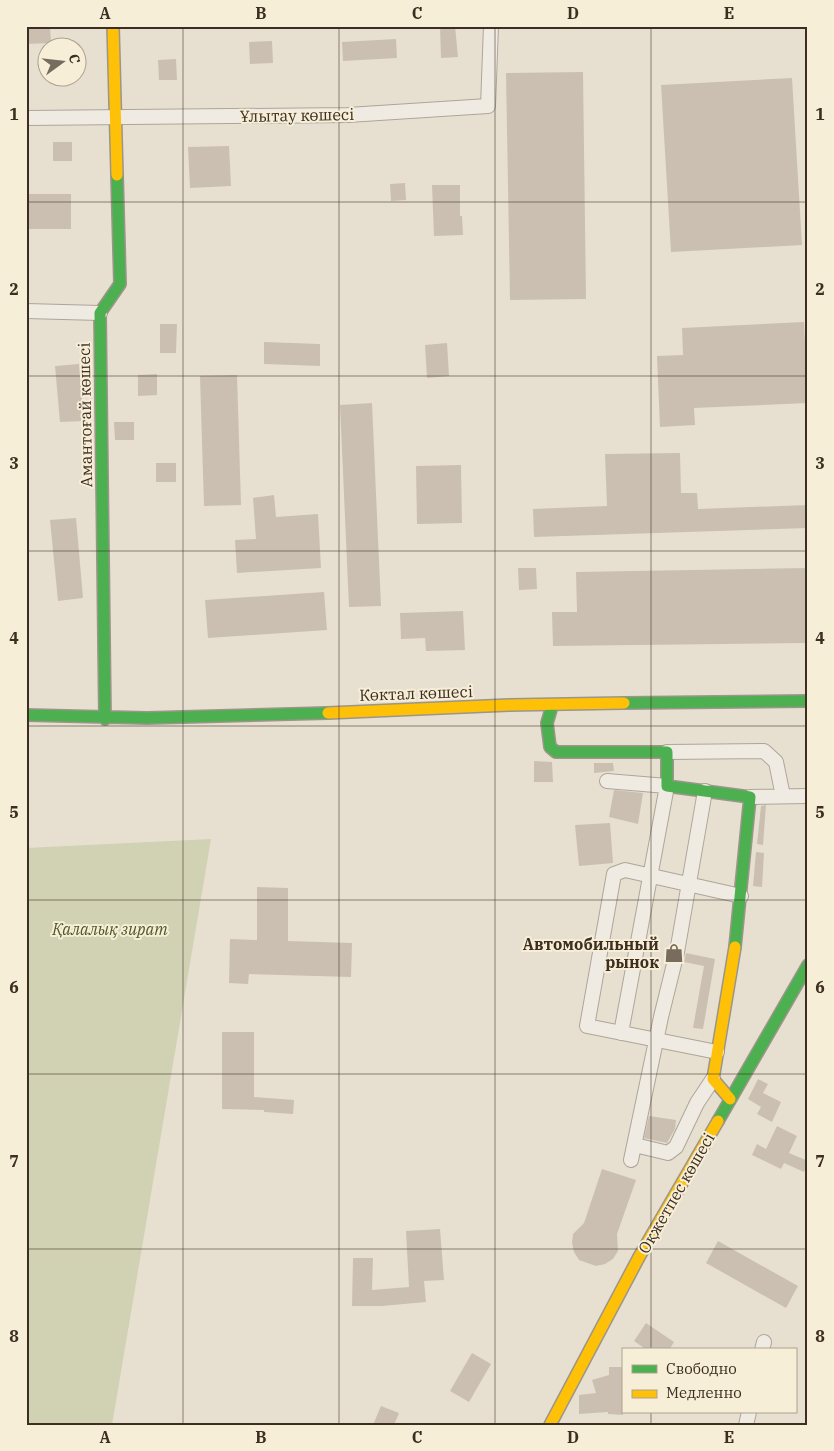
<svg xmlns="http://www.w3.org/2000/svg" width="834" height="1451" font-family="'IBM Plex Serif',serif">
<style>
.cemetery{fill:#d1d1b3}
.building{fill:#cbbfb2}
.lines{fill:none;stroke-linecap:round;stroke-linejoin:round}
.street-casing{stroke:#ada599;stroke-width:16}
.fast-casing{stroke:#9c958a;stroke-width:14}
.slow-casing{stroke:#9c958a;stroke-width:14}
.street{stroke:#efebe3;stroke-width:14}
.fast{stroke:#4caf50;stroke-width:11}
.slow{stroke:#ffc107;stroke-width:11}
.grid{fill:none;stroke:#3d2e20;stroke-width:1;stroke-opacity:0.55}
.labels{text-anchor:middle;stroke-width:4;stroke-linejoin:round;paint-order:stroke}
.street-label{font-size:16px;fill:#3d2e20;stroke:#f7eed8}
.park-label{font-size:16px;font-style:italic;fill:#4d5a26;stroke:#f7eed8}
.poi-label{font-size:16px;font-weight:bold;fill:#3d2e20;stroke:#f7eed8;text-anchor:end}
.neatline{fill:none;stroke:#3d2e20;stroke-width:2}
.grid-label{font-size:16px;text-anchor:middle;font-weight:bold;fill:#3d2e20}
</style>
<rect width="100%" height="100%" fill="#e7e0d1"/>
<path class="cemetery" d="M211,839l-99,586h-86v-577z"/>
<path class="building" d="M26,26h24l1,17 -25,1z
M440,26h15l3,31 -17,1z
M396,39l1,19 -54,3 -1,-19z
M272,41l1,22 -23,1 -1,-22z
M176,59l1,21h-18l-1,-20z
M583,72l3,227 -76,1 -4,-227z
M792,78l10,167 -131,7 -10,-167z
M53,142h19v19h-19z
M229,146l2,40 -41,2 -2,-41z
M405,183l1,17 -15,1 -1,-17z
M432,185h28v31h2l1,19 -29,1z
M26,194h45v35h-45z
M804,322l4,81 -114,5 1,17 -35,2 -3,-71 26,-1 -1,-27z
M160,324h17l-1,29h-16z
M264,342l56,2v22l-56,-2z
M447,343l2,33 -22,2 -2,-33z
M79,364l5,57 -24,1 -5,-56z
M157,374v21l-19,1v-21z
M237,375l4,130 -37,1 -4,-130z
M372,403l9,203 -32,1 -9,-202z
M114,422h20v18h-19z
M680,453l1,40h16l1,16 110,-4v23l-274,9 -1,-28 74,-3 -2,-52z
M156,463h20v19h-20z
M461,465l1,58 -45,1 -1,-58z
M274,495l2,22 42,-3 3,54 -84,5 -2,-33 21,-1 -3,-41z
M76,518l7,80 -25,3 -8,-81z
M518,568h18l1,21 -18,1z
M808,568v75l-255,3 -1,-34h25l-1,-40z
M324,592l3,38 -119,8 -3,-38z
M463,611l2,39 -39,1 -1,-13 -24,1 -1,-26z
M534,761l18,1 1,20h-19z
M594,763h19l1,8 -20,2z
M614,790l29,3 -5,31 -29,-7z
M766,805l-3,40 -6,-1 4,-38z
M610,823l3,40 -34,3 -4,-41z
M756,852l8,1 -2,34 -9,-1z
M257,887l31,1v53l64,2 -1,34 -102,-3 -1,10 -19,-1 1,-44 27,1z
M686,953l29,6 -12,70 -10,-1 11,-62 -20,-4z
M222,1032h32v65l40,3 -1,14 -29,-2v-2l-42,-1z
M758,1079l10,5 -5,9 18,9 -9,20 -15,-8 4,-7 -13,-8z
M649,1116l27,4 -1,9 -8,14 -23,-5z
M777,1126l20,10 -8,17 19,8 -4,11 -20,-9 -3,6 -29,-14 5,-11 9,5z
M602,1169l34,11 -19,54 1,17 -5,8 -8,5 -9,2 -17,-6 -5,-8 -2,-9 1,-9 11,-11z
M440,1229l4,51 -20,1 2,21 -44,4h-30l1,-48h20l-1,32 37,-3 -3,-56z
M718,1241l80,45 -12,22 -80,-45z
M646,1323l28,19 -5,8h-22l-13,-9z
M472,1353l19,11 -22,38 -19,-11z
M609,1367h14v48l-15,-1v-2l-29,2v-19l17,-2 -4,-13 17,-5z
M381,1406l18,7 -5,12h-21z"/>
<g class="lines">
<g class="street-casing">
<path id="street" d="M26,118l322,-3 140,-9 3,-80
M26,311l74,2
M667,752l97,-1 12,11 7,34
M607,781l60,5 -46,247
M750,797l58,-1
M717,1052l-130,-26 27,-152 11,-4 116,26
M635,1145l33,8 8,-6 21,-44 16,-24
M631,1160l30,-143 16,-65 28,-161
M762,1350l2,-8
M746,1425l3,-13"/>
</g>
<g class="fast-casing">
<path id="fast" d="M624,703l184,-2
M552,706l-5,17 3,24 6,5h111v34l83,11 -15,150
M26,715l121,3 181,-5
M105,719l-5,-406 20,-29 -3,-109
M718,1121l90,-156"/>
</g>
<g class="slow-casing">
<path id="slow" d="M113,26l4,149
M328,713l181,-8 115,-2
M730,1099l-17,-20 22,-132
M550,1425l89,-168 79,-136"/>
</g>
<use href="#street" class="street"/>
<use href="#fast" class="fast"/>
<use href="#slow" class="slow"/>
</g>
<path class="grid" d="M183,26v1399M339,26v1399M495,26v1399M651,26v1324M26,202h782M26,376h782M26,551h782M26,726h782M26,900h782M26,1074h782M26,1249h782M651,1412v13"/>
<defs>
<g id="shop-bare" transform="scale(1.5)"><path d="M-5-2.5h2.3a2.7 3.5 0 0 1 5.4 0H5L5.5 6h-11ZM-1.5-2.5h3a1.5 2.3 0 0 0-3 0Z" fill="#786c5e" stroke="#f7eed8" stroke-width="2.5" paint-order="stroke"/></g>
</defs>
<g fill-rule="evenodd">
<use href="#shop-bare" x="674" y="953"/>
</g>
<g class="labels">
<g class="street-label">
<text transform="translate(297 115) rotate(-1)" y="6">Ұлытау көшесі</text>
<text transform="translate(85 415) rotate(-91)" y="6">Амантоғай көшесі</text>
<text transform="translate(416 693) rotate(-2)" y="6">Көктал көшесі</text>
<text transform="translate(676 1193) rotate(-60)" y="6">Оқжетпес көшесі</text>
</g>
<g class="park-label">
<text x="110" y="935">Қалалық зират</text>
</g>
<g class="poi-label">
<text x="659" y="950">Автомобильный<tspan x="659" dy="18">рынок</tspan></text>
</g>
</g>
<rect width="834" height="1451" fill="none" stroke="#f7eed8" stroke-width="55"/>
<rect x="622" y="1348" width="175" height="65" fill="#f7eed8" stroke="#ada18e"/>
<rect x="632" y="1365" width="25" height="8" fill="#4caf50" stroke="#ada18e"/>
<text x="666" y="1374" font-size="15" fill="#3d2e20">Свободно</text>
<rect x="632" y="1390" width="25" height="8" fill="#ffc107" stroke="#ada18e"/>
<text x="666" y="1398" font-size="15" fill="#3d2e20">Медленно</text>
<g transform="translate(62 62) rotate(75)"><circle r="24" fill="#f7eed8" stroke="#ada18e"/>
<path d="M0-4L9 19L0 12L-9 19Z" fill="#786c5e"/>
<text y="-8" font-size="14" font-weight="bold" text-anchor="middle" fill="#3d2e20">С</text>
</g>
<rect x="28" y="28" width="778" height="1396" class="neatline"/>
<g class="grid-label">
<text x="105" y="19">A</text>
<text x="261" y="19">B</text>
<text x="417" y="19">C</text>
<text x="573" y="19">D</text>
<text x="729" y="19">E</text>
<text x="14" y="120">1</text>
<text x="820" y="120">1</text>
<text x="14" y="295">2</text>
<text x="820" y="295">2</text>
<text x="14" y="469">3</text>
<text x="820" y="469">3</text>
<text x="14" y="644">4</text>
<text x="820" y="644">4</text>
<text x="14" y="818">5</text>
<text x="820" y="818">5</text>
<text x="14" y="993">6</text>
<text x="820" y="993">6</text>
<text x="14" y="1167">7</text>
<text x="820" y="1167">7</text>
<text x="14" y="1342">8</text>
<text x="820" y="1342">8</text>
<text x="105" y="1443">A</text>
<text x="261" y="1443">B</text>
<text x="417" y="1443">C</text>
<text x="573" y="1443">D</text>
<text x="729" y="1443">E</text>
</g>
</svg>
